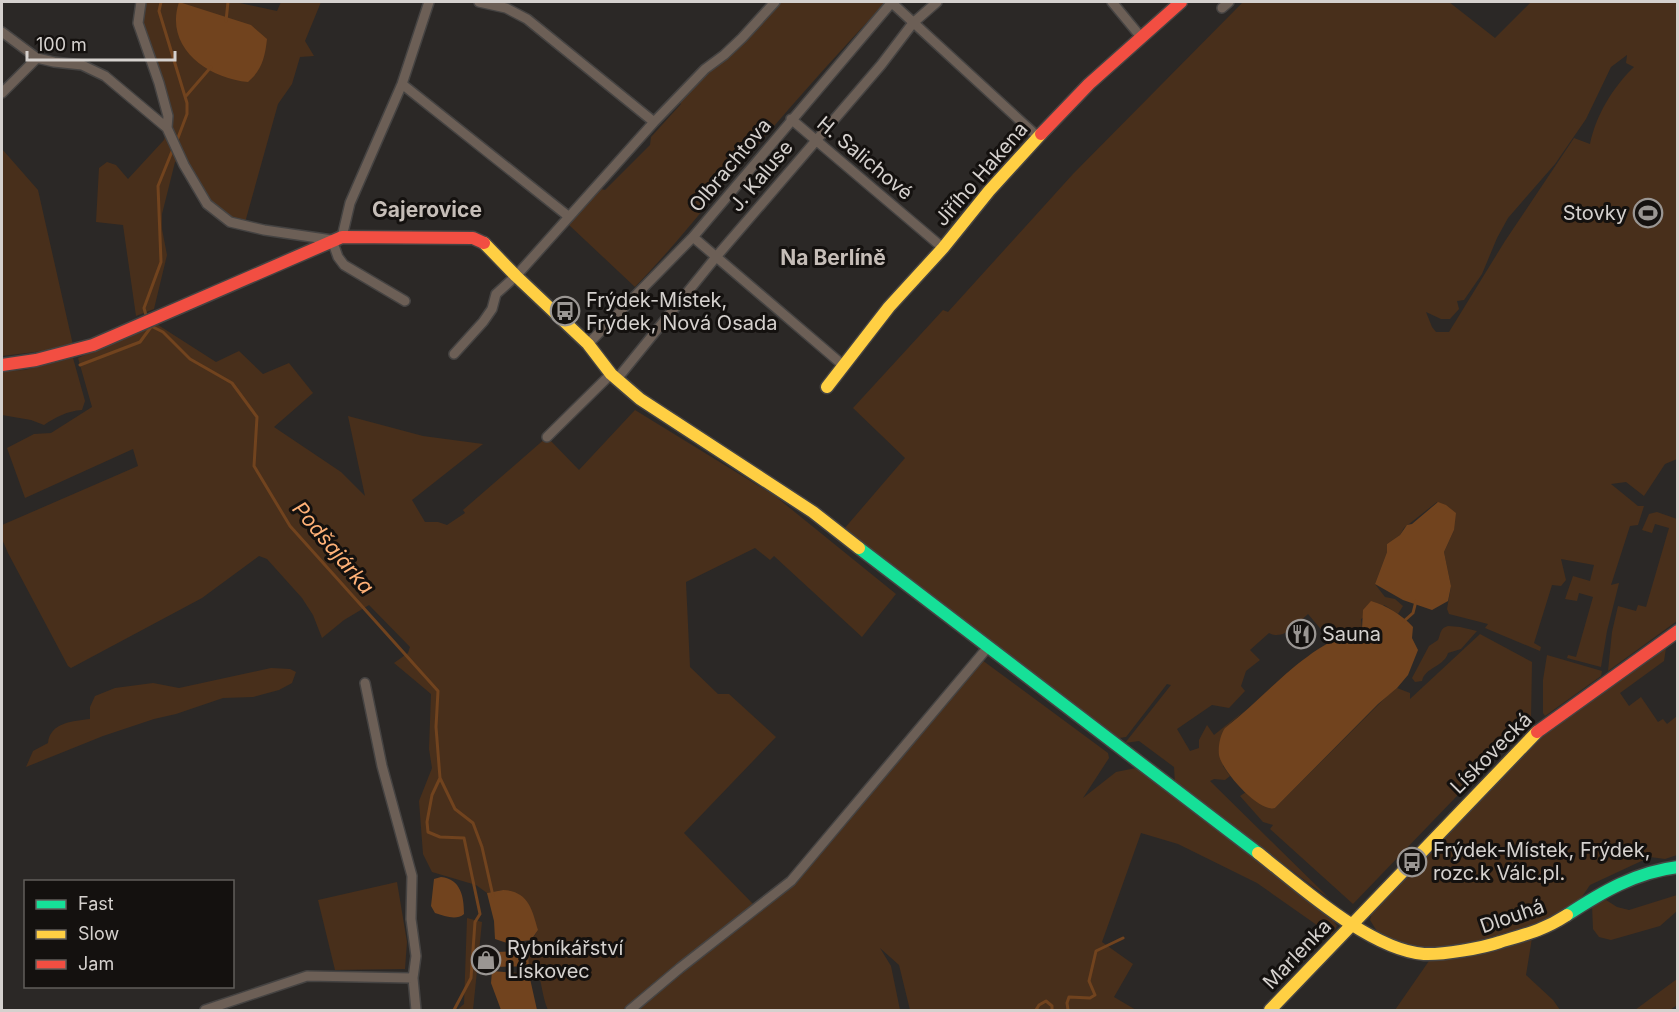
<svg xmlns="http://www.w3.org/2000/svg" width="1679" height="1012" font-family="Inter,sans-serif">
<style>
.green{fill:#482f1b;fill-rule:evenodd}
.water{fill:#71431e}
.lines{fill:none;stroke-linecap:round;stroke-linejoin:round}
.stream{stroke:#71431e;stroke-width:3}
.street-casing{stroke:#454342;stroke-width:12}
.fast-casing{stroke:#454342;stroke-width:15}
.slow-casing{stroke:#454342;stroke-width:15}
.jam-casing{stroke:#454342;stroke-width:15}
.street{stroke:#6c5f56;stroke-width:9}
.fast{stroke:#16e098;stroke-width:12}
.slow{stroke:#ffcf43;stroke-width:12}
.jam{stroke:#f24e42;stroke-width:12}
.labels{text-anchor:middle;stroke-width:6;stroke-linejoin:round;paint-order:stroke}
.street-label{font-size:20px;fill:#d5d1ce;stroke:#14110f}
.poi-label{font-size:20px;fill:#d5d1ce;stroke:#14110f;text-anchor:start}
.neighbourhood-label{font-size:21px;font-weight:bold;fill:#c5bdb7;stroke:#14110f}
.water-label{font-size:21px;font-style:italic;fill:#ffb177;stroke:#14110f}
</style>
<rect width="100%" height="100%" fill="#2b2826"/>
<path class="green" d="M138,2h97l42,9 4,-9h40l-16,39 9,15 -14,1 -8,27 -14,20 -34,122 -32,-19 -28,-49 -9,4 -13,52v15l5,26 -13,54 -18,7 -13,-91 -27,-3 3,-54 8,-6 9,3 12,14 36,-39 3,-13 -6,-32 -26,-72z
M779,2h107c-59,62 -115,127 -170,192 -26,32 -52,63 -81,93l-66,-62 32,-36 4,1 45,-45 1,-8 30,-33 -2,-2 16,-16 2,-4z
M1243,2h206l46,36 36,-36h146v457l-12,5 -21,32 -18,-14 -15,2 27,22h6l-6,19 -8,1 -19,59 8,-2 -12,48 -6,36 -34,-9 1,-3 8,2 17,-60 -14,-4 -2,8 -12,-2 8,-23 17,5 4,-16 -33,-6 5,21 -5,6 -9,-1 -18,58 7,4 -1,4 -55,-23 3,-4 -39,-10 -2,-5 4,-23 -7,-34 10,-22 -17,-28 -33,26 -4,7 -13,9v8l-12,32 10,13 10,2 8,7 -5,8 -14,-9 -23,14 1,10 -32,11 -22,-26c-10,9 -24,27 -39,19l-19,17 10,10 -14,11 -5,15 4,5 -16,17 -17,-3 -35,24 13,22 9,-3v-8l8,-15 7,10 30,-24 -19,17 -2,38 7,10 -5,4 -11,-1 -4,2 120,118 -155,-115 -1,-17 -35,-26 -14,2 46,-58 -4,-1 -41,53 -7,1 -259,-195 -16,-14 61,-71 -52,-50 90,-98 5,2 125,-138zM1627,55l-1,8 8,4c-21,20 -38,48 -44,77l-16,-6 -69,103 -56,91h-13l-4,-5 -6,-15 15,7h9l9,-10 -2,-8 7,-1 18,-26 15,-36 11,-20 47,-54 31,-45 25,-52z
M2,149l36,41 35,155 -13,4 -58,7z
M155,323l61,39 23,-11 24,23 26,-11 24,30 -39,34 67,45 24,24 -17,-80 75,20 60,8 -71,56 13,22h13l9,3 18,-12 -2,-3 84,-73 32,33 56,-60 140,86 121,98 -34,43 -88,-81 -4,4 -15,-12 -69,34 4,85 28,27h11l47,43 -92,96 69,71 -131,106h-74c-6,-13 -6,-30 -12,-42l-7,-2c-1,-15 1,-24 9,-36l-35,-40 -16,3 -11,-8 -44,-13 -9,-18 -4,-53 13,-33 -3,-19 2,-55 -37,-31 14,-10 2,-6 -41,-42 -25,15 -22,18 -9,-23 -11,-17 -35,-39 -8,-3 -57,42 -131,70 -3,-2 -60,-113 -6,-14v-14l136,-59 -5,-17 -108,49 -18,-50 27,-14 17,-1 41,-26 -14,-49z
M73,358l12,43 -3,9c-15,1 -26,7 -38,15l-13,-5 -29,-5v-44l23,-1z
M1657,512l20,7v102l-69,50 4,-39 6,-26 18,5 2,-6 8,2 23,-79 -14,-4 -3,9 -10,-3 7,-16z
M1448,626l12,1 17,4 -16,18 -13,4c-4,14 -23,14 -26,28l-7,1 -3,-4 17,-32 9,-6c3,-7 2,-12 10,-14z
M1480,634l52,28 -1,57 -178,185 -83,-75 3,-4 -10,-3 -23,-26 6,-4 6,6 23,10 113,-113 9,-7 13,5v6z
M1666,648l-2,13 -44,32 9,13 12,-9 17,25 5,-3 4,5 10,-8v139l-12,4 -15,-2 -60,28 -17,25 -50,23 -42,11 -56,4 -27,-6 -20,-9 -8,-13 2,-7 157,-164 19,-17 112,-82z
M1547,655l55,16 -1,5 -56,40 -2,-3v-33z
M982,660l126,93 1,5 -26,40 33,-26 20,-4 191,144 10,14 -6,9 -74,-52 -79,-39 -37,-11 -39,109 31,22 -19,33 22,13h-226l-11,-45 -19,-17 11,18 9,44h-264l160,-127z
M271,668l19,1 6,3 -4,11 -13,7 -15,4 -11,3 -30,1 -47,16 -22,5 -51,17 -77,31 7,-16 15,-8c2,-21 26,-22 42,-24v-12l5,-11 20,-8 38,-5 26,5z
M397,882l10,60 -2,27 -70,1 -17,-70z
M1677,895v16l-17,15 -49,14 -12,-3 -6,-8 -1,-23 14,-6 11,7 12,3z
M467,918l15,4 -9,88h-16l7,-6z
M1532,938l-6,37 27,25 7,10h-165l36,-52 62,-7z
M1677,979v26l-7,5h-35z"/>
<path class="water" d="M179,2l72,23 16,14c-2,18 -5,31 -19,43 -41,-4 -84,-35 -69,-80z
M1438,502l8,3 10,8 -2,17 -10,22 7,34 -3,15 -16,9 -29,-10 -28,-16 12,-32v-8l13,-9 7,-10 5,-1z
M1371,601c16,5 30,13 42,26l-1,11 6,12 -10,25 -11,13 -19,16 -103,104c-16,5 -53,-37 -56,-53 -1,-8 1,-20 6,-27 44,-34 81,-84 137,-99l1,-19z
M441,877c20,2 23,20 23,37 -8,7 -19,2 -29,-1l-4,-7 3,-27z
M503,890c25,1 29,19 35,40l-7,10 -24,3 -12,-4 -1,-18 -7,-28z
M528,951l1,15 -33,1v-15z
M492,971l37,3 8,36h-36l-10,-27z"/>
<g class="lines">
<path class="stream" d="M161,2l-2,9 28,92v11l-11,29
M226,21l2,-19
M186,96l25,-29
M147,319l-3,-11 17,-46 -3,-76 15,-37
M149,325l14,7 27,27 42,24 25,34 -3,49 36,60 148,165 -2,36 4,51 -8,17 -5,27 1,10 12,5 24,1 16,76 -5,8 -4,56 -17,32
M80,365l60,-23 11,-15
M1404,621l9,-8 3,-12
M440,778l15,31 18,14 9,24 11,49
M1036,1010l3,-5 7,-4 6,5v4
M1068,1010l-1,-7 2,-6 21,1 5,-3 -6,-14 7,-30 27,-13"/>
<g class="street-casing">
<path id="street" d="M141,2l-3,21 21,60 9,33 -1,12
M479,2l27,6 21,11 127,103
M891,2l147,135
M1112,2l29,35
M1222,8l7,-6
M2,32l35,26 17,4 28,3 23,11 62,52 17,37 23,39 23,18 34,8 68,10 6,17 6,8 61,36
M402,84l166,132
M2,93l35,-35
M791,119l152,129
M342,237l8,-34 52,-119 27,-82
M693,237l151,129
M588,344l105,-107 199,-235
M454,354l29,-32 9,-13 4,-15 20,-18 138,-154 51,-53 19,-14 18,-17 33,-36
M617,379l99,-122 165,-192 32,-42 24,-21
M547,437l64,-63
M365,683l17,83 30,110 -1,43 5,37 -3,22
M205,1010l102,-34 106,2 3,32
M630,1010l50,-42 111,-87 197,-234"/>
</g>
<g class="fast-casing">
<path id="fast" d="M859,548l399,305
M1567,915c35,-23 69,-43 111,-48"/>
</g>
<g class="slow-casing">
<path id="slow" d="M484,243l32,33 72,68 23,30 29,25 173,113 46,36
M827,387l62,-80 54,-59 46,-57 52,-57
M1258,853c42,33 112,97 166,101 18,1 59,-6 76,-12 27,-8 44,-12 67,-27
M1270,1010l267,-278"/>
</g>
<g class="jam-casing">
<path id="jam" d="M1041,134l48,-50 92,-82
M2,365l34,-5 57,-15 249,-108 131,1 11,5
M1537,732l141,-101"/>
</g>
<use href="#street" class="street"/>
<use href="#fast" class="fast"/>
<use href="#slow" class="slow"/>
<use href="#jam" class="jam"/>
</g>
<defs>
<g id="stadium-ring" transform="scale(1.5)"><circle r="9.5" fill="#14110f" stroke="#9a9693" stroke-width="1.5"/><path d="M0-5a6.5 5 0 1 0 0 10a6.5 5 0 1 0 0-10ZM-3.5-1.8h7v3.6h-7Z" fill="#9a9693"/></g>
<g id="bus-ring" transform="scale(1.5)"><circle r="9.5" fill="#14110f" stroke="#9a9693" stroke-width="1.5"/><path d="M-5-6H5V4H4V6H2V4H-2V6H-4V4H-5ZM-3.5-4V0h7V-4ZM-3.5 1.2v1.5H-2V1.2ZM2 1.2v1.5H3.5V1.2Z" fill="#9a9693"/></g>
<g id="restaurant-ring" transform="scale(1.5)"><circle r="9.5" fill="#14110f" stroke="#9a9693" stroke-width="1.5"/><path d="M-5-6h1v4h1v-4h1v4h1v-4h1v5L-1.5 .5V6h-2V.5L-5-1ZM5-6V6H3V1.5H1.5Q1.5-4 5-6Z" fill="#9a9693"/></g>
<g id="shop-ring" transform="scale(1.5)"><circle r="9.5" fill="#14110f" stroke="#9a9693" stroke-width="1.5"/><path d="M-5-2.5h2.3a2.7 3.5 0 0 1 5.4 0H5L5.5 6h-11ZM-1.5-2.5h3a1.5 2.3 0 0 0-3 0Z" fill="#9a9693"/></g>
</defs>
<g fill-rule="evenodd">
<use href="#stadium-ring" x="1648" y="213"/>
<use href="#bus-ring" x="565" y="311"/>
<use href="#restaurant-ring" x="1301" y="634"/>
<use href="#bus-ring" x="1412" y="862"/>
<use href="#shop-ring" x="486" y="960"/>
</g>
<g class="labels">
<g class="street-label">
<text transform="translate(865 158) rotate(40)" y="7">H. Salichové</text>
<text transform="translate(730 165) rotate(-50)" y="7">Olbrachtova</text>
<text transform="translate(981 174) rotate(-49)" y="7">Jiřího Hakena</text>
<text transform="translate(761 176) rotate(-50)" y="7">J. Kaluse</text>
<text transform="translate(1491 753) rotate(-45)" y="7">Lískovecká</text>
<text transform="translate(1512 916) rotate(-19)" y="7">Dlouhá</text>
<text transform="translate(1297 954) rotate(-46)" y="7">Marlenka</text>
</g>
<g class="poi-label">
<text x="1627" y="220" text-anchor="end">Stovky</text>
<text x="586" y="307">Frýdek-Místek,<tspan x="586" dy="23">Frýdek, Nová Osada</tspan></text>
<text x="1322" y="641">Sauna</text>
<text x="1433" y="857">Frýdek-Místek, Frýdek,<tspan x="1433" dy="23">rozc.k Válc.pl.</tspan></text>
<text x="507" y="955">Rybníkářství<tspan x="507" dy="23">Lískovec</tspan></text>
</g>
<g class="neighbourhood-label">
<text x="427" y="217">Gajerovice</text>
<text x="833" y="265">Na Berlíně</text>
</g>
<g class="water-label">
<text transform="translate(333 548) rotate(50)" y="7">Podšajárka</text>
</g>
</g>
<rect width="1679" height="1012" fill="none" stroke="#d5d1ce" stroke-width="6"/>
<rect x="24" y="880" width="210" height="108" fill="#14110f" stroke="#615e5b" stroke-width="1.5"/>
<rect x="36" y="900" width="30" height="9" fill="#16e098" stroke="#615e5b" stroke-width="1.5"/>
<text x="78" y="910" font-size="18" fill="#d5d1ce">Fast</text>
<rect x="36" y="930" width="30" height="9" fill="#ffcf43" stroke="#615e5b" stroke-width="1.5"/>
<text x="78" y="940" font-size="18" fill="#d5d1ce">Slow</text>
<rect x="36" y="960" width="30" height="9" fill="#f24e42" stroke="#615e5b" stroke-width="1.5"/>
<text x="78" y="970" font-size="18" fill="#d5d1ce">Jam</text>
<path d="M27 51v9h148v-9" fill="none" stroke="#d5d1ce" stroke-width="3"/>
<text x="36" y="51" font-size="18" fill="#d5d1ce" stroke="#14110f" stroke-width="4.5" paint-order="stroke">100 m</text>
</svg>
